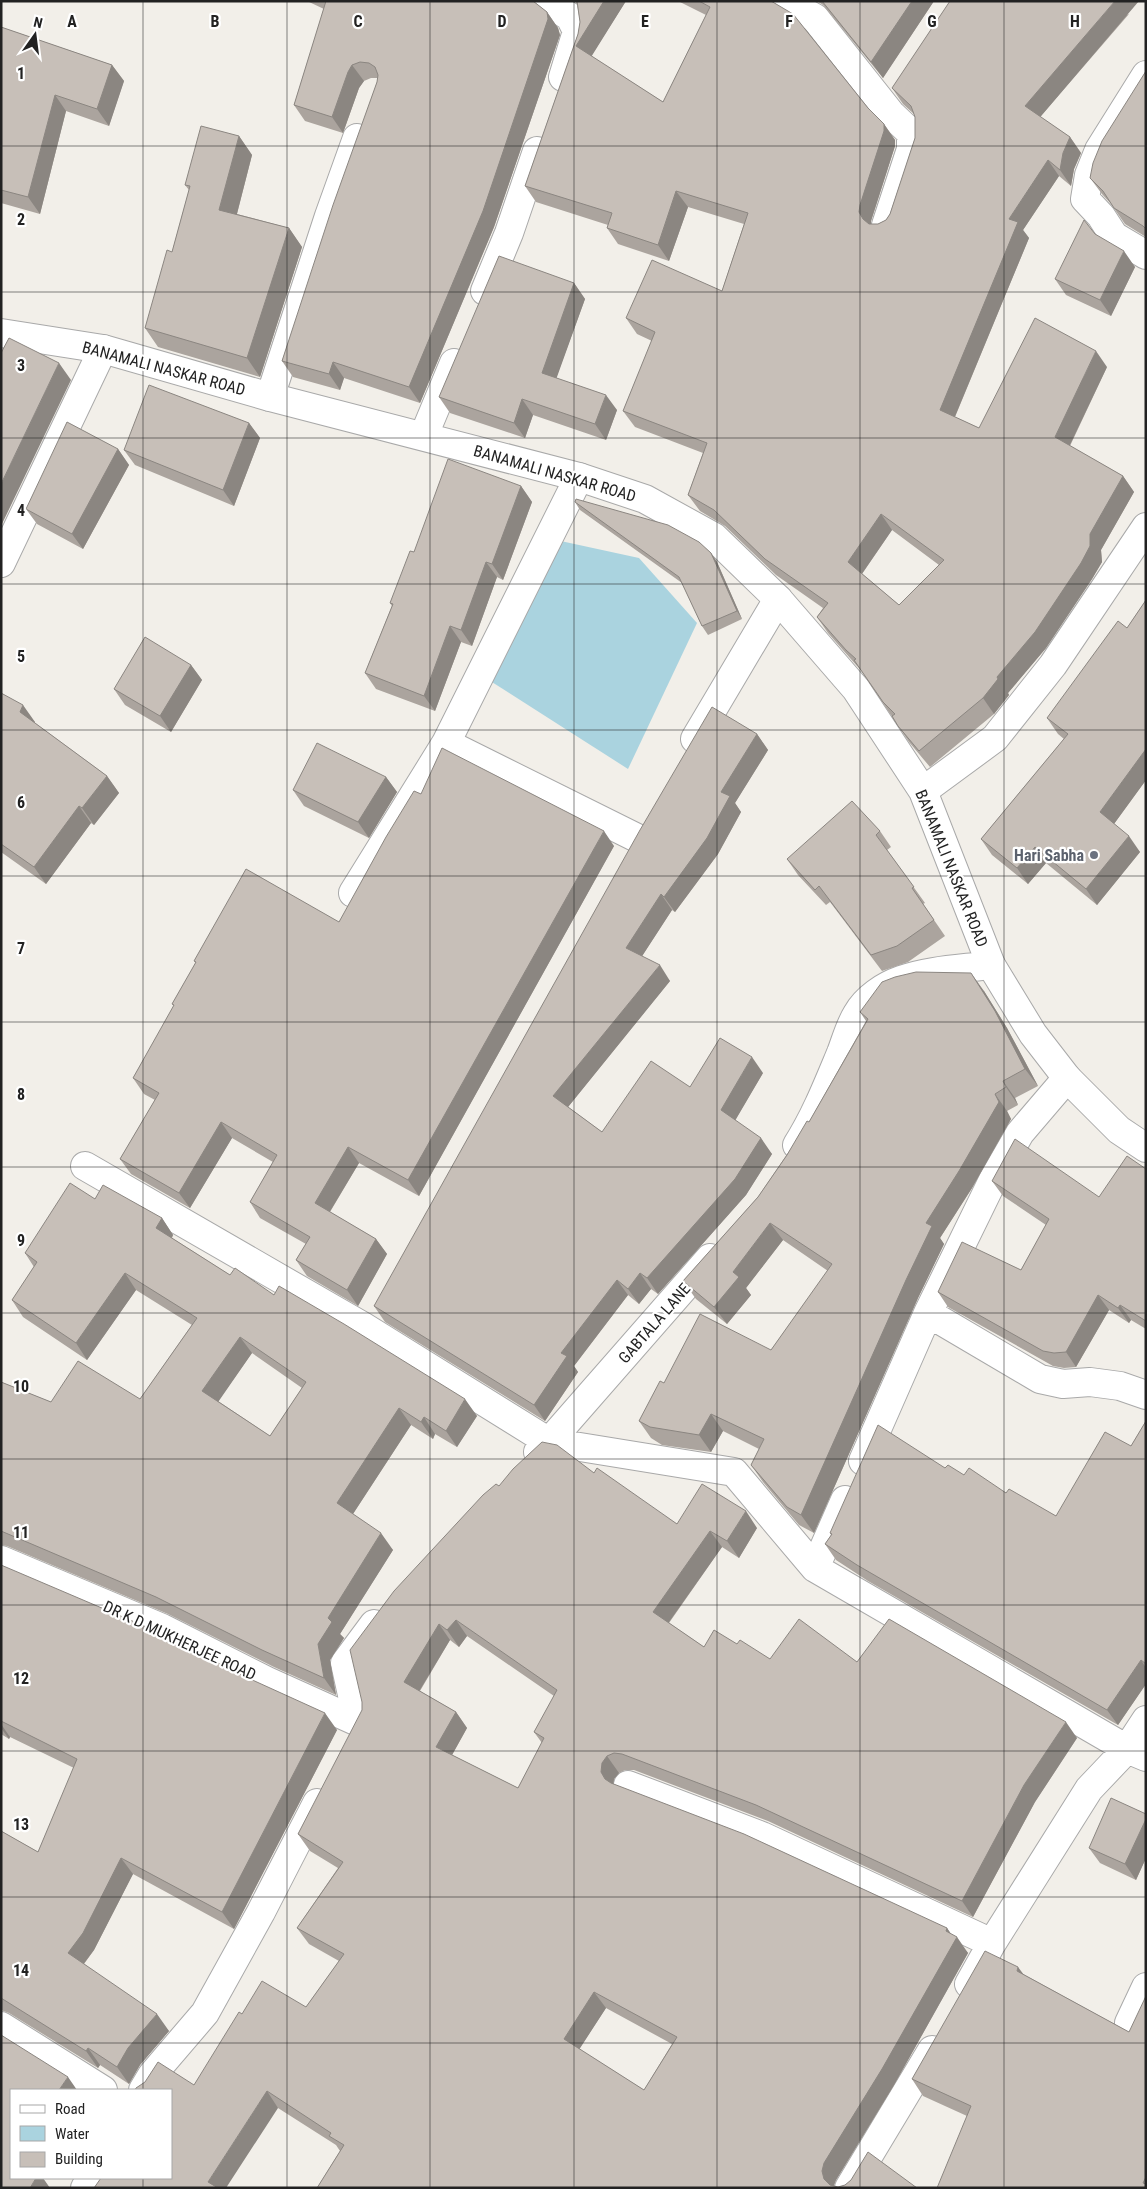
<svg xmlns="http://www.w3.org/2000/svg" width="1147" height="2189" font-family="'Roboto Condensed',sans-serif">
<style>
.water{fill:#aad3df}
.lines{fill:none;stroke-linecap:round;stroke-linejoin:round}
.minor-casing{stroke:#a9a9a9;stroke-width:30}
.tertiary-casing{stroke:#a9a9a9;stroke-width:30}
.minor{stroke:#fff;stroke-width:28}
.tertiary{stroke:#fff;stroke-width:28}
.wall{fill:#aba49e;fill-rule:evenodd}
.shaded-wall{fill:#8b8681}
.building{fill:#c7bfb8;stroke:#8b8681;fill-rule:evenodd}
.grid{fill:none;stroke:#222;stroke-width:1;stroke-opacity:0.55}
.worship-dot{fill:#6b7280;stroke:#fff;stroke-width:2}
.labels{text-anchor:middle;stroke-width:4.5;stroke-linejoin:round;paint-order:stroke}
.street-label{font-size:16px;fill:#222;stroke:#fff}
.worship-label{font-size:16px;font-weight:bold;fill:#5b616d;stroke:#fff;text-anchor:end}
.grid-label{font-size:16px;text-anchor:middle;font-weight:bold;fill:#222;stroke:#fff;stroke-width:4.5;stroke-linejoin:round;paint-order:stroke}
</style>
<rect width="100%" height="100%" fill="#f2efe9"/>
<path class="water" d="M556,540l83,18 58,65 -69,146 -144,-92z"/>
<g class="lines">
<g class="minor-casing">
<path id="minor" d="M546,1l24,16 7,14 -14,46
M785,1l30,17 76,96 20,19v16l-25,76
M1146,75l-47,75 -10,25 -4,24 16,17 13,20 32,19
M485,291l24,-58 28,-82
M270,397l59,-181 28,-78
M424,435l30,-72
M1,563l102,-214
M695,739l83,-140
M446,743l191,95
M353,893l93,-150 133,-266
M797,1145c18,-28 31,-61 44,-92 5,-13 9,-28 16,-39 9,-16 27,-28 44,-34 28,-10 61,-11 90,-15
M85,1166l279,161 185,115 185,30 81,96 312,181 19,8
M928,1313l112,66 23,5 27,-2 30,4 26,9
M538,1452l11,-10 161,-184
M863,1461l65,-148 65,-133 27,-47 47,-55
M1,1560l161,68 105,53 91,41
M815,1568l30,-68
M358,1722l-13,-59 29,-39
M628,1785l134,51 230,107
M969,1984l23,-41 97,-154 38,-40 19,-29
M1129,2023l17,-36
M1,2026l102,64
M143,2090l9,-15 53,-62 56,-101 56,-109
M85,2188l6,-10
M849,2188l83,-138"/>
</g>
<g class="tertiary-casing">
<path id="tertiary" d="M1,333l102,16 167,48 309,80 66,22 69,38 64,62 78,90 67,102 68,174 42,69 34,44 52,52 27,18
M923,791l72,-53 58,-73 93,-138"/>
</g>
<use href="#minor" class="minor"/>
<use href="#tertiary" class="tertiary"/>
</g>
<path class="wall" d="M307,1h226l14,11 11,16 2,7 -66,192 -74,176 -76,-25 -4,12 -47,-13 -11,-16 95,-279 1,-4h-7l-7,3 -5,7 -16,45 -38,-12 -11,-16 30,-96z
M575,1h51l-35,55 72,46 43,-87 -28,-14h93l97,107 16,16 11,16v6l-24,75v3h7l8,-4 4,-6 25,-76v-23l-12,-11 -11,-16 237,-74 -89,103 30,20 11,16 -7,16 -3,17 -12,-10 -36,54 6,8 -74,179 24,11 128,-61 -37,79 53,30 11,16 -33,58 1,12 -10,17 -46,69 -38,45 1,2 -15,19 -64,53 -21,-25 -49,-73 -3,-3 -29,-33 -11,-16 6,-9 -47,-33 -51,-49 -25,-15 -12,-16 15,-42 -68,-26 -12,-16 29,-70 -15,-7 -11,-16 96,-27 22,-67 -56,-17 -19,54 -51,-17 -11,-16 1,-3 -72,-23 -11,-16 53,-152 2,-12 -3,-18zM892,530l47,35 -40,40 -37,-31z
M817,1h117l-51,77 -60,-73z
M1,27l111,38 12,16 -15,45 -43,-15 -26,103 -39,-11z
M1146,71v166l-21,-13 -14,-20 -9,-10 -12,-16z
M239,136l13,19 -15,59 52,14 13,19 -42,130 -102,-30 -13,-19 27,-76 17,-62 -4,-5z
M1095,234l40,33 -24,49 -45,-21 -11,-16z
M574,283l11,16 -29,79 61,32 -11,30 -73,-25 -8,23 -75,-25 -11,-16z
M249,423l11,15 -26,68 -99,-41 -11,-15z
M118,449l11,16 -46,84 -46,-25 -11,-15z
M521,486l11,16 -29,78 -6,-3 -25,69 -11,-4 -26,69 -59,-22 -11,-16 27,-67 -2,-3 24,-51z
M575,502l136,51 6,9 25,57 -34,16 -6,-9 -20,-43 -102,-73z
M1146,600v180l-32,44 26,28 -43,53 -51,-42 -18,21 -36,-29 -11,-16 83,-100 -6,-5 -11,-16 80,-90z
M191,665l11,15 -31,52 -46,-27 -11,-16z
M1,693l34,29v1l72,53 12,17 -25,32 -3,-2 -45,61 -45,-32z
M757,734l11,16 -33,53 6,9 -23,42 -43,58 -3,-2 -30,46 28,25 -102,126 34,25 88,-45 73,-14 -28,47 37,34 -26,41 -88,99 -7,-5 -12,15 -11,-9 -54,71 4,6 -33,49 -160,-99 -11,-16z
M386,777l11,15 -28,46 -65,-32 -11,-16z
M421,794l193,52 -195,350 -60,-33 -29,49 46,27 11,15 -29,52 -51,-30 -11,-16 10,-16 -46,-26 -10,-16 23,-40 -41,-24 -42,70 -59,-34 -11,-15 35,-59 -11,-6 -11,-16 41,-72 -2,-2 24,-41 -2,-2 145,-39z
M880,831l11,16 -4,3 38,53 -2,1 22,32 -37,26 -26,9 -52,-69 -4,3 -28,-30 -11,-16z
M984,991l23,37 31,58 -23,12 3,7 -11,6 4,8 -39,69 -32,50 4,6 -26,54 -104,235 -15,-8 -36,-43 -12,-17 8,-16 -36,-18 -12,21 -49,-7 -11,-7 -12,-17 25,-38 107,-33 57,-79 -45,-31 -37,48 5,7 -24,29 -31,-25 -13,-18 75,-84 51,-75 57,-101 -6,-9z
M1146,1169v160l-15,-9 -2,3 -20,-13 -33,57 -12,1 -11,-2 -105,-59 -10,-15 83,-22 25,-45 -43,-29 -11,-15 107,16z
M95,1199l67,19 11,17 -1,3 58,37 44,20 203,121 -20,31 -22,-13 -2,5 -22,-14 -58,89 40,36 -53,84 4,4 -14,22 6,35 -62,-28 -106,-53 -161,-68 -6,-1v-163l50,20 89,-3 52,-74 -56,-35 -49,70 -64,-43 -11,-17 22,-33 -9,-14zM252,1353l50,35 -32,48 -52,-35z
M1146,1421v263l-28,41 -250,-144 -32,-21 -11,-16 6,-9 -1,-2 115,-65 61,25 50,23 75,-70z
M594,1473l83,51 80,4 -18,30 -17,-11 -53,76 35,24 33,-3 33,15 87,3 220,76 -42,64 -62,115 -205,-96 -134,-51h-9l-6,3 -5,6 -1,5 334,144 4,6 17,19 -74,132 -58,95 -2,6 4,1 79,1h-600l23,-37 -4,-6 -58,-37 -84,-23 48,-71 64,-7 33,-46 -30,-17 -12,-16 41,-60 -28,-17 -12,-17 201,-348zM467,1636l87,60 -20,36 8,11 -24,45 -66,-33 15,-27 -11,-16 -36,-21 30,-51 9,7zM606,2008l66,36 -28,46 -65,-41z
M1,1565l336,165 -103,199 -101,-55 -39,76 -10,14 85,67 -29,34 -11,19 -29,-19 -2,3 -89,-55 -8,-3v-179l37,21 36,-84 -64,-31 -1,2 -8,-5z
M1146,1814v44l-10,22 -36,-17 -11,-15z
M1023,1974l106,58 17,156 -179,-72 -44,-20 -11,-17z"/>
<path class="shaded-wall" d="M604,1h22l-38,61 -12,-16z
M912,1h22l-51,77 -12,-16z
M1115,1h24l-103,121 -11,-16z
M547,12l11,16 2,7 -66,192 -74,176 -11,-16z
M112,65l12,16 -15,45 -12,-17z
M352,65l12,16 -5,7 -16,45 -11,-16 16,-45z
M55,95l11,16 -26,103 -12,-17z
M884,124l11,16v6l-24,75v7l-8,-9 -4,-7 1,-7z
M239,136l13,19 -19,74 -14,-19z
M1070,137l11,16 -7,16 -3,17 -11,-16 3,-17z
M1048,160l11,16 -36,54 6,8 -78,188 -11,-16 69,-191z
M676,191l12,16 -19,54 -11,-16z
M289,228l13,19 -42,130 -13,-19z
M1124,251l11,16 -24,49 -11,-16z
M574,283l11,16 -32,89 -11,-15z
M1096,351l11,16 -41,86 -11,-16z
M333,362l11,16 -4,12 -11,-16z
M59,363l12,17 -70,146v-42z
M606,395l11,15 -11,30 -11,-16z
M522,399l11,16 -8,23 -11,-15z
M249,423l11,15 -26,68 -11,-16z
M118,449l11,16 -46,84 -11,-15z
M1123,476l11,16 -33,58 1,12 -10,17 -46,69 -38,45 1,2 -15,19 -11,-16 107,-164z
M521,486l11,16 -29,78 -11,-16z
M881,514l11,16 -33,48 -11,-16z
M711,553l6,9 25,57 -5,-8z
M486,562l11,15 -25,69 -11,-16z
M450,626l11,16 -26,69 -11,-15z
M191,665l11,15 -31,52 -11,-16z
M23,705l12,17 -4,7 -11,-17z
M757,734l11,16 -33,53 6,9 -23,42 -43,58 -11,-15 57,-105z
M1146,749v31l-35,48 -11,-16z
M107,776l12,17 -25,32 -12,-17z
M386,777l11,15 -28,46 -11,-16z
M79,806l12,17 -45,61 -12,-17z
M604,831l10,15 -195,350 -11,-16z
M1129,836l11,16 -43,53 -11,-16z
M1035,847l11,16 -18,21 -11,-16z
M661,894l11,16 -35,54 -11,-16z
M660,965l10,16 -106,131 -11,-16z
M971,973l13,18 23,37 31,58 -13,-17z
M752,1057l11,16 -31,53 -11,-16z
M1003,1081l12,17 3,7 -12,-18z
M995,1094l12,17 4,8 -39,69 -32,50 4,6 -26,54 -104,235 -13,-18 125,-292z
M221,1122l11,16 -42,70 -11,-15z
M761,1138l11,16 -26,41 -88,99 -11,-16z
M348,1147l11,16 -33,55 -11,-15z
M162,1218l11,17 -5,10 -12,-17z
M770,1223l13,17 -37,48 5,7 -24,29 -13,-17 19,-35z
M376,1239l11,15 -29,52 -11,-16z
M125,1273l11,17 -49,70 -11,-17z
M640,1273l11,16 -12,15 -11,-15z
M617,1280l11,15 -54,71 4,6 -33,49 -11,-16 27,-52z
M1098,1295l11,15 -33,57 -10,-15z
M1120,1305l11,15 -2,3 -11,-15z
M240,1337l12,16 -38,55 -12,-17z
M465,1399l12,17 -20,31 -11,-16z
M399,1408l12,17 -62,95 -12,-17z
M711,1414l12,17 -12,21 -12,-17z
M424,1417l11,17 -2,5 -12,-17z
M746,1511l11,17 -18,30 -12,-17z
M710,1531l12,16 -58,82 -11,-17z
M381,1533l12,17 -53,84 4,4 -14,22 6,35 -12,-17 -6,-34 10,-26z
M456,1620l11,16 -8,11 -12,-17z
M439,1624l11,16 -35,58 -11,-16z
M1141,1660l5,8v16l-28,41 -11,-15z
M456,1712l11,16 -20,36 -11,-17z
M325,1713l12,17 -103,199 -12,-17z
M1066,1722l11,16 -42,64 -62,115 -11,-16 62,-116z
M1,1724l9,13 -1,2 -8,-11z
M607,1756l12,17 -5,6 -1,9 -8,-9 -4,-7 1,-9z
M1146,1819v39l-10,22 -11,-16z
M121,1858l12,16 -39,76 -15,20 -11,-17z
M947,1928l8,12 2,-3 11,16 -74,132 -58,95 -3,7 -3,1 -6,-9 -2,-8 2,-8z
M1018,1967l12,16 -13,-12z
M594,1992l12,16 -31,48 -11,-17z
M157,2014l12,17 -29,34 -11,19 -12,-17 11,-19z
M88,2048l12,17 -2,3 -12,-17z
M68,2077l9,13h-18z
M267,2091l11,17 -52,80h-13l-5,-6z
M36,2178h7l7,10h-20z"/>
<path class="building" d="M326,1h207l14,11 1,7 -65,192 -74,176 -76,-25 -4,12 -47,-13 51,-156 44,-123 1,-7 -3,-8 -6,-4 -9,-1 -8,3 -4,7 -16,45 -38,-12z
M577,1h27l-28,45 87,56 47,-95 -11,-6h72l22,13 75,94 16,16v7l-24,74 -1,7 4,7 6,5h9l8,-4 4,-6 25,-76v-21l-4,-11 -19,-18 58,-87h165l-90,105 45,31 -7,16 -3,17 -12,-10 -39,59 9,3 -78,188 39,18 56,-110 61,33 -41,86 68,39 -33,58v12l-9,17 -46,69 -38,45 1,2 -15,19 -64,53 -21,-25 -6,-10 3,-2 -12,-12 -29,-42 2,-1 -10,-9 -29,-33 11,-14 -63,-44 -51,-49 -26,-15 19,-52 -84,-32 32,-79 -29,-14 26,-58 70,31 26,-78 -72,-22 -18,54 -51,-17 5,-15 -87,-27 53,-152 2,-12zM881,514l63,46 -45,45 -51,-43z
M822,1h90l-41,61z
M1,27l111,38 -15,44 -42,-14 -27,102 -27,-7z
M1146,71v158l-3,-3 -29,-18 -11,-17 -13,-13 3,-15 9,-22z
M201,126l38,10 -20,74 70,18 -42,130 -102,-30 22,-78 5,2 18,-66 -5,-1z
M1084,220l11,14 29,17 -24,49 -45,-21z
M499,256l75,27 -32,90 64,22 -11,29 -73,-25 -8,24 -75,-26z
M9,338l50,25 -58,121v-131z
M149,385l100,38 -26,67 -99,-40z
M67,422l51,27 -46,85 -46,-25z
M448,459l73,27 -29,78 -6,-2 -25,68 -11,-4 -26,70 -59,-23 28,-69 -3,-1 20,-52 4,1z
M576,499l92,26 31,17 12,11 26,58 -35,15 -23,-49 -104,-75z
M1146,600v149l-46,63 29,24 -43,53 -51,-42 -18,21 -36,-29 87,-105 -21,-16 71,-97 9,7z
M145,637l46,28 -31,51 -46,-27z
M1,693l22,12 -3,7 87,64 -25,32 -3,-2 -45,61 -33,-23z
M712,707l45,27 -36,58 9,4 -23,42 -43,59 -3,-3 -35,54 34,17 -107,131 49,36 49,-71 39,26 30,-49 32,19 -31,53 40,28 -26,41 -88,99 -7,-5 -12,16 -11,-9 -56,73 6,3 -33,49 -160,-99 266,-476z
M317,743l69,34 -28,45 -65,-32z
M442,748l162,83 -196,349 -60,-33 -33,56 61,36 -29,51 -51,-30 14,-23 -60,-35 27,-47 -56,-33 -42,71 -59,-34 39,-66 -26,-15 41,-73 -2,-1 24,-42 -2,-1 52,-92 93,53 47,-85 28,-46 7,3z
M852,801l28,30 -4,4 38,52 -2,1 22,32 -37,26 -26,9 -52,-69 -4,4 -28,-31z
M916,972l55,1 24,38 30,58 -22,12 3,6 -11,7 4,8 -40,69 -33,52 6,3 -26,54 -105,235 -14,-8 -36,-42 13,-26 -53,-25 -12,21 -49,-8 -11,-6 21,-40 4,2 36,-69 71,36 61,-86 -62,-41 -37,49 6,5 -25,30 -31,-26 75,-84 29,-42 20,-34 2,1 59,-103 -8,-7 22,-30 13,-5z
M1015,1139l84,58 28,-41 19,13v152l-26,-16 -2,3 -20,-13 -32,57 -12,1 -11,-2 -105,-59 24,-50 59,28 28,-51 -57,-38z
M70,1183l25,16 8,-14 59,33 -6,10 74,47 5,-7 39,27 5,-9 65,38 121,75 -19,32 -22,-14 -3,5 -22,-14 -62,95 44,30 -53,85 4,4 -14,22 6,34 -62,-28 -106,-53 -155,-66v-149l50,20 27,-41 62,38 57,-81 -72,-45 -49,70 -64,-43 25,-38 -12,-9zM240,1337l66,45 -36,54 -68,-45z
M1146,1421v243l-5,-4 -34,50 -250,-145 -32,-21 7,-10 -2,-1 48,-108 67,43 3,-3 16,10 5,-7 37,25 3,-4 47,27 49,-84 26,14z
M542,1442l15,3 37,28 3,-5 80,56 25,-40 44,27 -19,30 -17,-10 -57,81 51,35 10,-17 23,14 3,-4 30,19 29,-40 58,43 32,-43 177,103 -42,63 -62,116 -206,-96 -134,-51 -8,-1 -7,3 -5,7 -1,9 4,7 6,4 133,51 203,94 -1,3 11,6 -75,132 -58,94 -2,8 2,8 6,6 8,2 7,-2 6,-5 17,-28 49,36h-600l27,-43 -15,-9 2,-3 -64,-42 -59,91 10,6h-124l7,-10h70v-88h-36l1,-2 9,-6 13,-20 36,23 45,-73 3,2 20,-33 44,26 38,-53 -47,-26 46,-66 -45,-28 64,-124v-8l-12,-52 44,-59 89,-96 13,-11 3,2 14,-17zM456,1620l101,70 -23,42 10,6 -26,50 -82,-41 20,-35 -52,-30 35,-58 8,6zM594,1992l83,45 -33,53 -80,-51z
M1,1565l143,61 104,52 77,35 -103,199 -101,-54 -38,75 -15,20 89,61 -29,34 -11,19 -29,-19 -2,3 -85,-53v-167l37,21 39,-93 -76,-38z
M1111,1798l35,16v5l-21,45 -36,-16z
M985,1951l33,16 -1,4 112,61 17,-36v181l-3,6 3,1v4h-209l34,-82 -59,-27z
M1,2035l67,42 -9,13h-48v88h25l-6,10h-29z"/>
<path class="grid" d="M143,1v2089M287,1v2187M430,1v2187M574,1v2187M717,1v2187M860,1v2187M1004,1v2187M1,146h1145M1,292h1145M1,438h1145M1,584h1145M1,730h1145M1,876h1145M1,1022h1145M1,1167h1145M1,1313h1145M1,1459h1145M1,1605h1145M1,1751h1145M1,1897h1145M1,2043h1145M143,2178v10"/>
<circle class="worship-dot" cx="1094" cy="855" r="5"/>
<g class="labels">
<g class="street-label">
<text transform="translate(164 368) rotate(15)" y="6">BANAMALI NASKAR ROAD</text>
<text transform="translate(555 473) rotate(16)" y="6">BANAMALI NASKAR ROAD</text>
<text transform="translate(952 868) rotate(68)" y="6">BANAMALI NASKAR ROAD</text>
<text transform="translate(654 1323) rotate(-49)" y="6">GABTALA LANE</text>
<text transform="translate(180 1640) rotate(25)" y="6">DR K D MUKHERJEE ROAD</text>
</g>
<g class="worship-label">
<text x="1084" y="861">Hari Sabha</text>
</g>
</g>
<g class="grid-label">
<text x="72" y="27">A</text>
<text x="215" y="27">B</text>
<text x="358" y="27">C</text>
<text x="502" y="27">D</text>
<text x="645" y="27">E</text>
<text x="789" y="27">F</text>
<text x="932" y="27">G</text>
<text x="1075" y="27">H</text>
<text x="21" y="79">1</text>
<text x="21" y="225">2</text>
<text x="21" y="371">3</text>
<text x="21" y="516">4</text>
<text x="21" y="662">5</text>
<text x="21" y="808">6</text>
<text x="21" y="954">7</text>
<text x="21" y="1100">8</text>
<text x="21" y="1246">9</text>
<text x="21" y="1392">10</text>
<text x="21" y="1538">11</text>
<text x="21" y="1684">12</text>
<text x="21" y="1830">13</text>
<text x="21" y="1976">14</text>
</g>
<rect width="1147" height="2189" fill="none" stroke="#222222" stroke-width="5"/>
<rect x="10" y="2089" width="162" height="90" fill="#ffffff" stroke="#a7a7a7"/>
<rect x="20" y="2105" width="25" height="8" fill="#ffffff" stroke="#a7a7a7"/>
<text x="55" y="2114" font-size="15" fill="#222222">Road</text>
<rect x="20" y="2126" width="25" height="15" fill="#aad3df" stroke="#a7a7a7"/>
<text x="55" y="2139" font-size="15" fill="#222222">Water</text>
<rect x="20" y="2152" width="25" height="15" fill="#c7bfb8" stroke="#a7a7a7"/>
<text x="55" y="2164" font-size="15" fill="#222222">Building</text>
<g transform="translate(35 35) rotate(14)" stroke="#ffffff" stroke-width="4" paint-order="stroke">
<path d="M0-4L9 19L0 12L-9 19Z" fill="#222222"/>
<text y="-8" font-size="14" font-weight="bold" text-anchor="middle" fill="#222222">N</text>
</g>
</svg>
